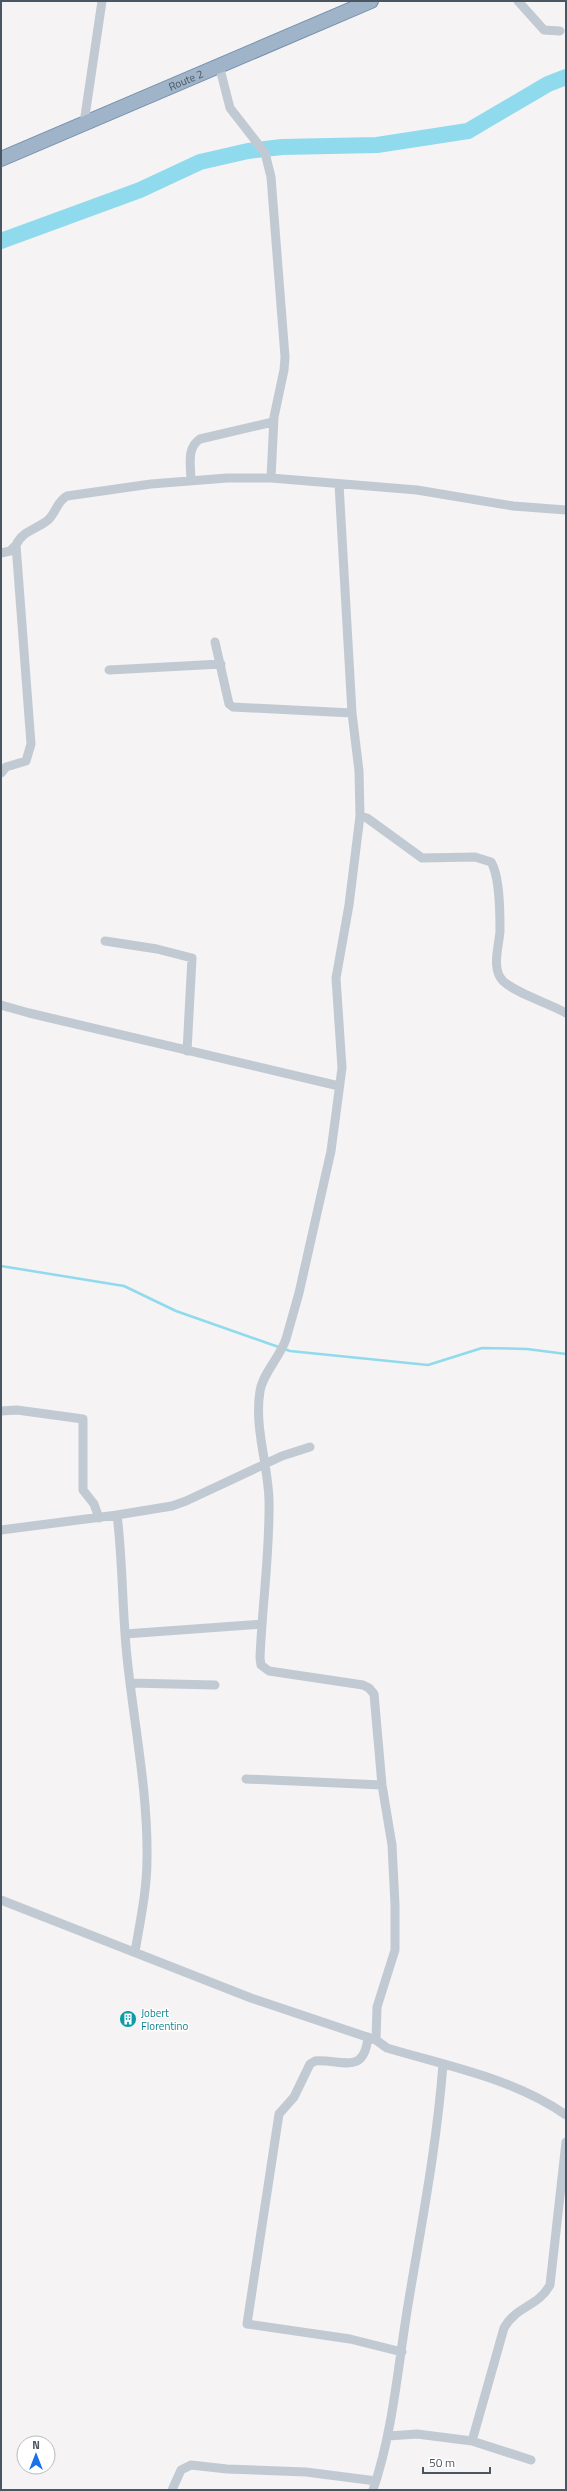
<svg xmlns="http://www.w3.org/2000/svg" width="567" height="2491" font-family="'Titillium Web',sans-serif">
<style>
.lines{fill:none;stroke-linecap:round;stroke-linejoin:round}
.stream{stroke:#90daee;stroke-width:2.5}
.river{stroke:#90daee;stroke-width:16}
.trunk-casing{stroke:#7690ad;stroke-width:16}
.minor{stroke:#c1cad2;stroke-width:9}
.trunk{stroke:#9fb4c9;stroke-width:14}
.labels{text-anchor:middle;stroke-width:3;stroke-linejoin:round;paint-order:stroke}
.street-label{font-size:11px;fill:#4a5661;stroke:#fff}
.culture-label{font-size:11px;fill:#0d838f;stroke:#fff;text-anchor:start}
</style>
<rect width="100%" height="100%" fill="#f5f3f3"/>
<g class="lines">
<path class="stream" d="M1,1266l123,20 52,25 114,40 138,14 54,-17 45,1 39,5"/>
<path class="river" d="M1,241l139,-51 60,-28 48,-11 34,-4 95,-2 91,-14 80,-47 18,-7"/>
<g class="trunk-casing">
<g id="trunk">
<path id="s1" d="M1,159l370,-158"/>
</g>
</g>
<path class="minor" d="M518,1l26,29 16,1
M219,65l11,43 35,45 6,24 14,180 -1,13 -10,47 -3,61
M84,123l18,-122
M191,481c0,-15 -5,-33 9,-42l73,-17
M339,484l13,229 7,58 1,45 -11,89 -13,73 6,90 -11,83 -32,142 -13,46c-6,18 -23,34 -26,52 -6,36 8,73 9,109 1,53 -7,105 -9,158l1,7 8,6 94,14 6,3 5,6 8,91 10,60 3,60v45l-18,57 -1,33
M1,553l9,-2 6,-6
M215,642l14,62 4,3 119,6
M109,670l112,-6
M1,773l5,-6 20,-6 5,-17 -15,-199c7,-15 20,-15 32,-25 8,-7 9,-19 19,-24l84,-12 76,-6h44l146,12 96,16 53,4
M360,816l7,2 55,40 53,-1 16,5c9,14 9,52 9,69 -1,15 -9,38 3,50 14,13 46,22 63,32
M105,941l52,8 35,9 -5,93
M1,1005l28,8 310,73
M1,1411l16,-1 66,9v71l11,14 5,14
M1,1530l116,-15
M125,1634l137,-10
M130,1683l85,2
M246,1779l136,6
M1,1900l250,98 125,42 11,8c60,18 126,30 179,67
M135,1952c5,-30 12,-62 12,-93 1,-68 -13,-134 -20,-202 -5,-47 -4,-95 -10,-142l55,-9 14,-5 96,-45 28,-9
M368,2037c-4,39 -26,22 -53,24l-5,3 -16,33 -15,17 -32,210 103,15 52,13
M388,2436l29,-2 55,7 32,-113c13,-23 33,-20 46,-43l16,-143
M472,2441l59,19
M172,2490l9,-20 10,-5 36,4 79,3 70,9
M373,2490c21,-62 25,-127 36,-191 13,-78 28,-155 34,-235"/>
<use href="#trunk" class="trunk"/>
</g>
<defs>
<g id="building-disc" transform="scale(0.9)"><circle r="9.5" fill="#0f9aa8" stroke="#fff"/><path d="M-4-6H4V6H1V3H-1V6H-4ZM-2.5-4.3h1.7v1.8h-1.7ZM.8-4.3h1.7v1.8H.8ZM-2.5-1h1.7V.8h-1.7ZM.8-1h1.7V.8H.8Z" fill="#fff"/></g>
</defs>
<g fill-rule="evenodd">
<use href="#building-disc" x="128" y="2019"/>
</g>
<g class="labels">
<g class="street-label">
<text dy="4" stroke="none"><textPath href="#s1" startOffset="201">Route 2</textPath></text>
</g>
<g class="culture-label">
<text x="141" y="2017">Jobert<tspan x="141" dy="13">Florentino</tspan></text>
</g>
</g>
<rect width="567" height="2491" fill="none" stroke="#4a5661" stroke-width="4"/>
<g transform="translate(36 2455)"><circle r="19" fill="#ffffff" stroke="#b7bbc0"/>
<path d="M0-3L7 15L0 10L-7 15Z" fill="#1a73e8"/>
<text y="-6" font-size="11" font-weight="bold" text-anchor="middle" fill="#4a5661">N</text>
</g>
<path d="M423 2467v6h67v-6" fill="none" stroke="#4a5661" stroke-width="2"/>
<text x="429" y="2467" font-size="12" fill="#4a5661" stroke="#ffffff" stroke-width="3" paint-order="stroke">50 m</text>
</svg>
